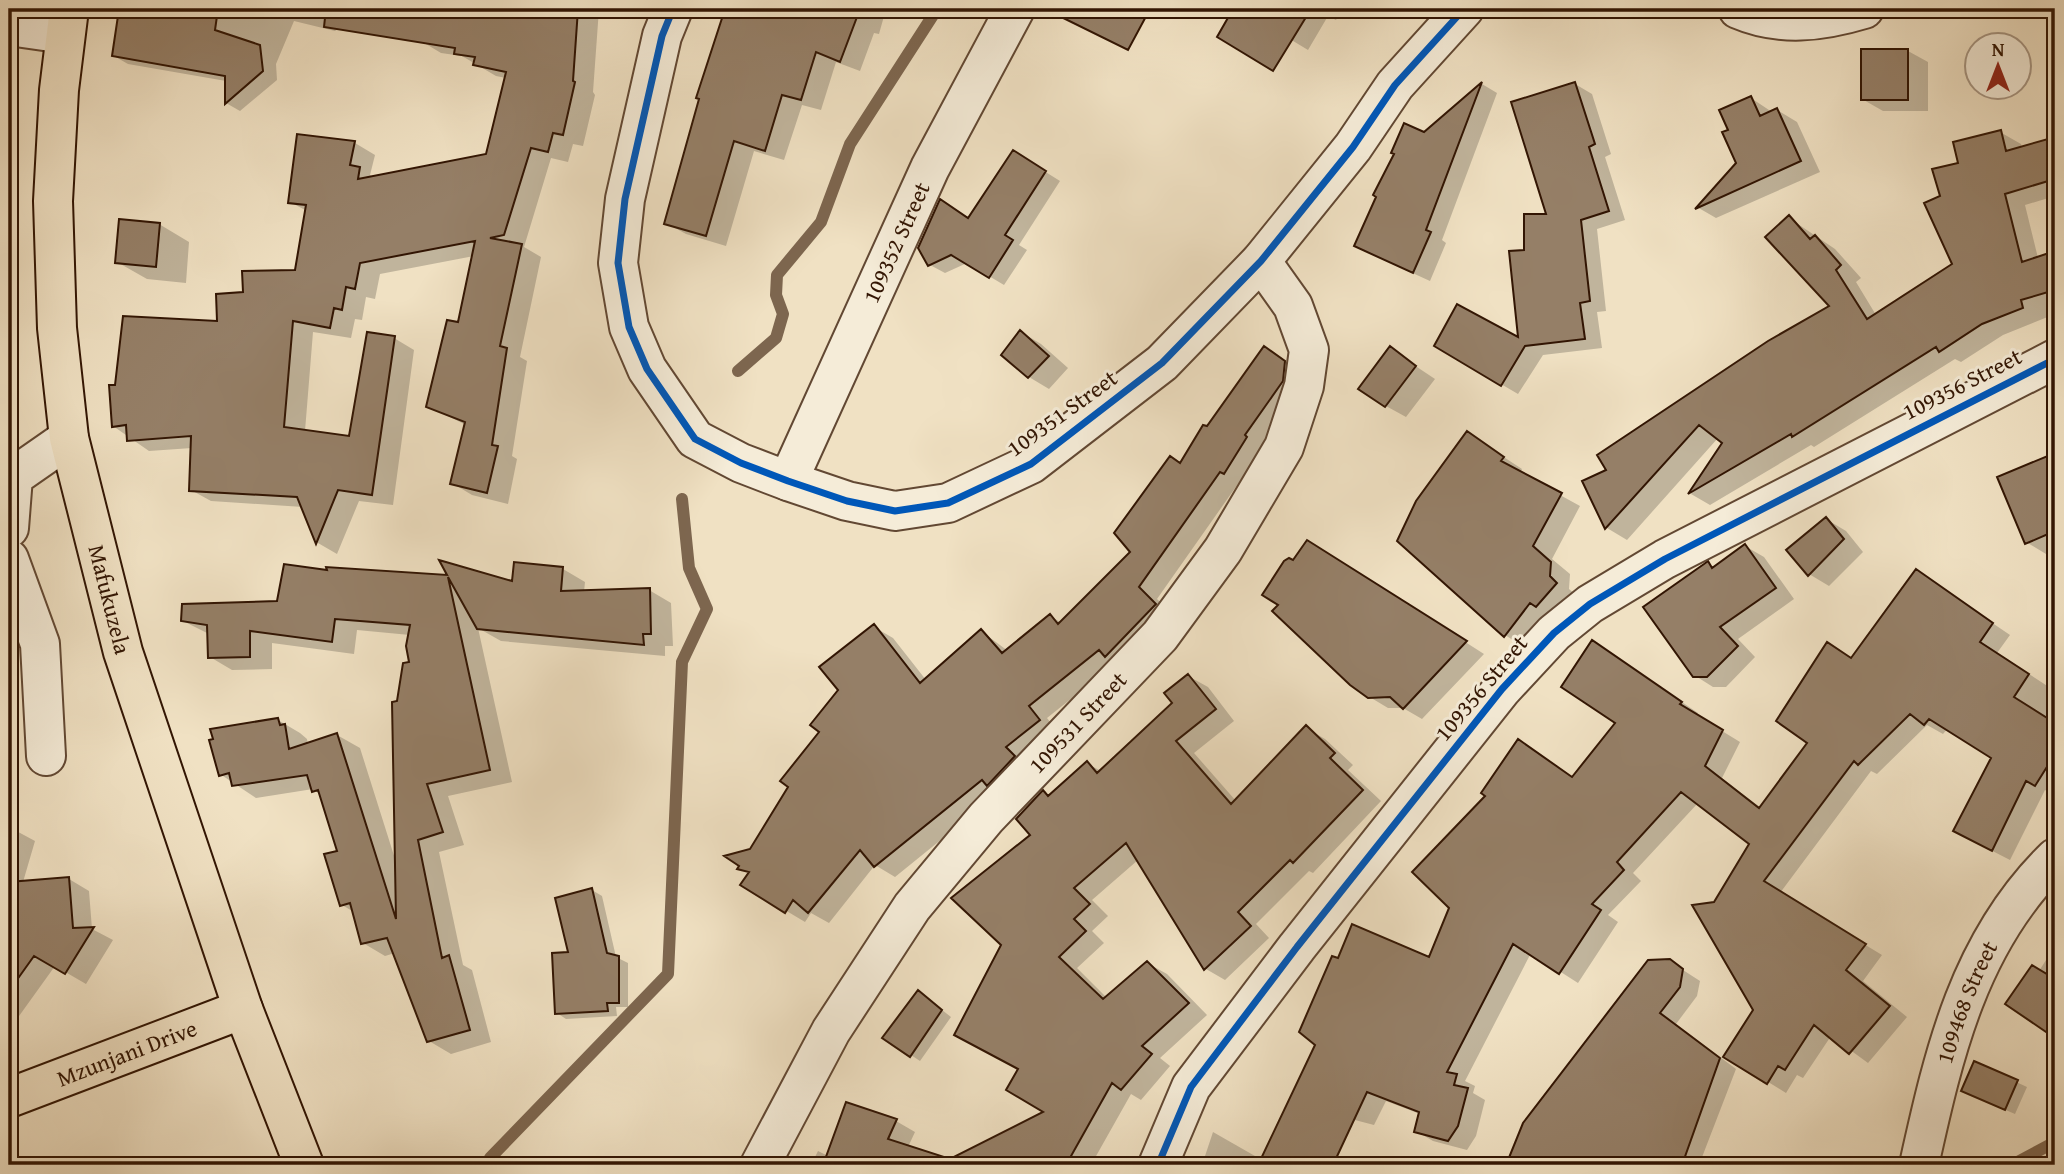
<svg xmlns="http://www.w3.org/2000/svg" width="2064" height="1174" font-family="'Gentium Book Plus',serif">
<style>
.shadow{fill:#0003}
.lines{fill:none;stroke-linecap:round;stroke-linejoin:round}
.stream{stroke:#7d664f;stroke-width:12}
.building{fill:#957f67;stroke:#321503;stroke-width:2}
.minor-casing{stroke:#624833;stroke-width:42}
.major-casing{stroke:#321503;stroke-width:42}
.minor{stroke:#f5ecd8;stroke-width:38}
.major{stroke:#f0e1c3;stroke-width:38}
.cycleway-casing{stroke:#f5ecd8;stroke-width:11}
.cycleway{stroke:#0057b8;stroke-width:7}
.labels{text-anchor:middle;stroke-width:6;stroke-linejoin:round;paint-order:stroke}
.street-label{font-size:23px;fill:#321503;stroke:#f5ecd8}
</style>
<rect width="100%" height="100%" fill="#f0e1c3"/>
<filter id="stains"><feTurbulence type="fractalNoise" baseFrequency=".00286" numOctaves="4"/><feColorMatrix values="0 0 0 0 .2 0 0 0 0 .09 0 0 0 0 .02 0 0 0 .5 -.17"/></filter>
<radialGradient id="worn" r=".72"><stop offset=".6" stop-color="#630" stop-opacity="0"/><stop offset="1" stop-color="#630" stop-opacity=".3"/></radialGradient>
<path class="shadow" d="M127,9h226l-2,8 -16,14 -41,-10 -18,43 1,16 -37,31 -14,-8v-22l-98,-17 -14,-8z
M432,9h167l-6,83 2,3 -12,51 -10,-2 -5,18 -17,-4 -27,89 17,10 -21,100 7,4 -15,95 5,3 -9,45 -36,-9 -20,-12 14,-58 -38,-19 31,-82 15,-68 -94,18 -5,25 -9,-2 -4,23 -7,-1 -4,19 -38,-6 -8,99 46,7 43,-100 20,12 -21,155 -34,-4 -22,53 -19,-11 -15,-36 -92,-6 -20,-11 1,-42 -43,3 -36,-25 4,-40 102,-64 26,-28 51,-23 11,-60 -17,-9 65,-59 20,12 -5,20 5,3 113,-22 18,-78 -10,-2 -34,-20 -21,-3 -20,-12z
M725,9h161l-7,25 -5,-1 -14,38 -24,-9 -15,48 -19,-5 -18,55 -30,-9 -28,95 -40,-12 -20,-11 35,-124 -3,-2z
M1240,9h102l-6,11 -8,-4 -20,34z
M1862,51h46l20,11v49h-45l-21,-12z
M1482,84l15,9 -55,147 4,3 -16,38 -57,-26 51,-121z
M1575,84l17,10 19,60 -6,3 20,63 -28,9 9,82 -9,1 5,36 -59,7 -25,39 -82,-48 85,-6 5,-89 23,-35z
M1751,98l21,14 5,-2 20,12 23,50 -104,46 -19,-11 41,-44 -8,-32z
M2000,132l21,12 1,4 33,-10v58l-30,9 13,53 17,-5v61l-52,21 -42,27 -6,-3 -141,88 -3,-2 -101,60 -19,-11 34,-52 -7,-4 -91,102 -20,-12 -23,-46 24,-11 223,-165 -42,-88 46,31 26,29 -5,4 20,33 78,-51 -12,-67 18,-33z
M1028,161l32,20 -41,64 8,5 -23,35 -37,-22 -22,10 -15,-8z
M159,224l30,18 -3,41 -39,-4 -30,-17z
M1021,332l20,12 27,24 -19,21 -20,-12z
M1264,348l40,26 -60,110 -4,-3 -83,118 18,17 -128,102 11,14 -58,60 -105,85 -20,-12 -46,58 -18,-10 -6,9 -62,-37 7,-11 -10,-6 82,-136 52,-105 19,11 33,42 55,-49 27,20 42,-35 12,7 71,-71 48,-87z
M1390,349l45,30 -29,38 -20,-11z
M1467,433l55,36 -2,4 60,33 -28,53 18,15 -1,15 7,6 -52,52 -19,-12z
M2051,457l4,2v91l-9,4 -20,-12z
M1826,519l20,12 17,21 -34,34 -20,-12z
M1745,546l19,11 30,42 -56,40 17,18 -29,30h-13l-19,-12 14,-112 7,5z
M1326,553l158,101 -62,65 -19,-11h-15l-20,-12 -88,-92 14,-42z
M563,569l22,13 -1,10 65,-2 22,13 2,43h-8v10l-164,-15 -23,-13 34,154 -64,14 16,49 -25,7 24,113 9,5 19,72 -40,12 -22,-13 -34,-88 -10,3 -22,-13 -9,-31 -12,-7 -2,-53 -18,-56 -9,-7 -57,9 -36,-24 58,-54 22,13 7,6 1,6 29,-10 23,13 36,114 14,-227 -53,-5 -3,24 -82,-11v26l-40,1 -22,-13 -1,-23 -26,-13 95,-18 52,-30 120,4 63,7z
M1916,571l94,64 -13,18 58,38v101l-2,3 -8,-5 -35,70 -37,-19 20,-83 -45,-30 -5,6 -16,-9 -50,49 -6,-3 -91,122 102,62 -19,26 44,36 -39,46 -37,-27 -28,42 -6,-3 -11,18 -60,-37 29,-46 -40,-107 36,-59 -53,-41 -65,70 8,8 -33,34 10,7 -40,61 -47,-30 -66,128 10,5 -2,7 12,7 -9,36 -9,14 -34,-9 -17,-10 4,-17 -34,-13 -12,24 -65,-17 121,-149 106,-207 37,26 44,-55 -7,-70 88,60 -2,2 44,27 -18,36 39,30 49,-65 18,-99 24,15z
M1188,676l20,11 26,34 -40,32 42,48 70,-73 19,11 28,26 -5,5 33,31 -68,72 -4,-2 -53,53 13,14 -44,42 -19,-11 -68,-109 -46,40 16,16 -16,15 12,12 -27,25 30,30 40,-35 20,11 40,41 -47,43 10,8 -29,34 -10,-6 -40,71h-121l7,-18 69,-35 -26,-43 -17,-124 40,-153 7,4 38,-32 13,7 74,-67z
M9,827l26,14 -12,41 46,-3 20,12 3,38 21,11 -27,44 -31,-18 -46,64z
M592,890l10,6 14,61 12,6v44h-12l1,9 -51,3 -9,-6 13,-59z
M2055,946v88l-13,-7 -3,-56z
M1669,961l31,20 -3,15 -21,28 60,45 -37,96h-191l16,-42z
M919,992l32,25 -31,44 -9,-6z
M1975,1063l52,24 -12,27 -42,-18z
M847,1104l49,17 19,11 -7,15 56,18h-153l7,-14 10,5z
M1213,1132l49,28h47l10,5h-117z"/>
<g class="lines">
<path class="stream" d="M738,371l38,-33 7,-24 -7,-19 1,-20 44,-53 29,-78 87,-135
M490,1158l178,-184 14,-312 25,-53 -18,-41 -7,-69
M2012,1165l43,-23"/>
</g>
<path class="building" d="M119,9l50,6 1,-6h48l-3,21 45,15 3,26 -38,33v-28l-113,-20z
M326,9h252l-5,72 2,1 -12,53 -10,-2 -5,19 -17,-4 -27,87 -14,3 32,6 -22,102 7,2 -15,97 6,1 -11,47 -37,-9 15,-62 -39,-15 21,-87 11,2 17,-81 -115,22 -5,26 -9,-2 -4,23 -8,-2 -4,20 -37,-7 -9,106 65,9 18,-104 28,4 -23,159 -34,-5 -22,54 -19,-47 -108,-6 2,-55 -64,5 -1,-16 -14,2 -3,-42h6l8,-69 94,5 -1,-27 27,-2 -1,-21 53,-1 11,-65 -18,-2 9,-69 58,7 -5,24 10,2 -2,12 128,-25 20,-82 -33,-7 2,-8 -21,-3 1,-6 -131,-21z
M725,9h135l-20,53 -24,-10 -15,48 -19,-5 -17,56 -31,-10 -28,95 -42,-12 35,-125 -3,-1z
M1045,9h105l-22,41z
M1233,9h78l-38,62 -56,-34z
M1861,49h47v51h-47z
M1482,82l-56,148 5,2 -18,41 -59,-27 22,-49 -3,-2 21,-41 -3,-1 13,-30 20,9z
M1575,82l20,62 -6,3 20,64 -28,9 9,81 -10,2 5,36 -60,7 -24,40 -67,-40 23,-42 61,33 -9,-86 15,-1v-36h22l-35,-112z
M1751,96l9,20 17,-8 24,53 -106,48 41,-46 -14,-31 6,-2 -9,-20z
M2001,130l5,21 49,-14v42l-50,15 17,68 33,-11v39l-34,10 2,8 -41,16 -43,28 -3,-5 -144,90 -1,-3 -103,60 34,-51 -23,-18 -94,104 -23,-48 24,-11 -9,-15 171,-114 61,-35 -64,-69 24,-22 21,24 5,-4 26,30 -5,5 31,49 85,-55 -28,-61 16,-7 -8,-27 26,-6 -5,-21z
M1013,150l33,21 -41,64 8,5 -24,38 -38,-23 -23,11 -10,-18 22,-49 28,19z
M119,219l41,4 -4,44 -41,-4z
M1020,330l29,26 -21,22 -27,-23z
M1264,346l21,15 -2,20 -38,54 2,2 -23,37 -4,-2 -81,115 17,17 -51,53 -6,-7 -70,56 11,14 -34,27 9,9 -28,30 -5,-6 -108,87 -14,-17 -52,63 -15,-13 -8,13 -45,-28 9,-13 -12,-3 2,-3 -15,-10 26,-7 38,-62 -8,-6 39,-49 -9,-7 28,-35 -19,-23 55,-43 46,59 61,-54 21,24 48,-39 8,10 72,-72 -16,-19 56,-77 10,7 23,-38 4,1z
M1390,346l26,20 -31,41 -27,-18z
M1467,431l37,26 -3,4 61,32 -29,53 18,16 -1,14 7,7 -21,24 -6,-4 -26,34 -107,-96 19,-40z
M2055,453v78l-30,13 -28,-67z
M1826,517l18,22 -36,37 -22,-26z
M1307,540l160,101 -64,68 -13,-12 -22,1 -18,-13 -78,-74 6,-6 -16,-10 22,-34 5,-3 4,2z
M1745,544l31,44 -56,39 18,19 -31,31h-14l-50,-70 61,-43 4,-3 4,7z
M439,560l73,21 2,-19 49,5 -2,24 89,-3 1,46h-8l1,11 -167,-16 -29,-52 42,193 -63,14 16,48 -25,8 24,118 7,-3 21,75 -43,12 -40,-104 -26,6 -11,-41 -10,3 -16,-52 13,-3 -19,-61 -6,2 -5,-17 -75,11 -3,-13 -10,3 -10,-36 4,-1 -3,-10 68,-11 2,7 5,-1 4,25 48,-16 59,186 -4,-217 5,-1 6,-38 6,-1 -3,-16 4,-21 -75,-6 -3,23 -82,-11v26l-42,1 -1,-33 -26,-4 1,-17 95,-3 7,-37 43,6 -1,-3 121,8z
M1916,569l77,54 -13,19 49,32 -15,23 41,26v31l-20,32 -9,-5 -34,70 -39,-20 38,-73 -62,-39 -5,6 -14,-11 -52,51 -4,-4 -90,120 102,63 -20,26 44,36 -41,48 -35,-29 -29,45 -7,-4 -11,18 -44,-27 30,-47 -61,-105 22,-3 35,-58 -68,-52 -64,70 7,8 -32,34 9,6 -42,64 -46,-30 -66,128 10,2 -3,11 14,3 -10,38 -10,15 -34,-9 5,-20 -52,-20 -34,73h-75l57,-120 -16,-13 33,-76 6,2 14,-34 77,33 20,-49 -37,-36 73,-76 -4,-3 37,-54 54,38 43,-54 -54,-36 31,-47 90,62 -2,2 43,26 -18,36 54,42 48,-65 -31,-22 51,-79 24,16z
M1188,674l28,35 -40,32 55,63 75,-79 29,28 -5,5 33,32 -70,73 -3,-3 -52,52 13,14 -47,44 -78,-127 -52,45 16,16 -16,15 12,12 -27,26 44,42 44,-38 42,42 -47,43 10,8 -31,36 -9,-7 -46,82h-243l23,-63 51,17 -9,20 62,20 93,-47 -37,-22 12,-21 -64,-34 47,-90 -50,-47 79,-63 -14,-16 27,-29 5,6 39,-35 10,12 75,-70 -8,-10z
M69,877l4,51 21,-1 -29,47 -31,-18 -25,35v-109z
M592,888l15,65 12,3v47h-12l1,8 -53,3 -3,-61 16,-1 -13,-54z
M1670,959l13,10 -3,18 -20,26 60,45 -38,107h-176l17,-42 125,-163z
M2032,965l23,14v59l-50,-34z
M918,990l24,20 -32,47 -28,-19z
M1974,1061l44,19 -13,30 -44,-19z"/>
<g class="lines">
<g class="minor-casing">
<g id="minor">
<path d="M673,9l-11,27 -37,163 -7,64 11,64 18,42 48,70 46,24 47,18 59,20 48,10 53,-8 83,-39 131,-101 99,-102 92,-114 42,-62 69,-76"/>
<path d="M1738,9c42,18 83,13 126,0"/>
<path d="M9,26l56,8"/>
<path id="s1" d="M788,481l142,-313 85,-159"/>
<path d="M9,528l4,-51 56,-39"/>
<path d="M9,559l31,85 6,112"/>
<path id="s2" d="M760,1165l71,-134 81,-124 74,-89 174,-182 63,-86 61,-103 20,-61 5,-36 -16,-44 -32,-45"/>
<path d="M1158,1165l33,-78 106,-140 205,-258 52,-56 36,-29 75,-45 390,-200"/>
<path id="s3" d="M1919,1165c25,-113 50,-223 136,-307"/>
</g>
</g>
<g class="major-casing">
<g id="major">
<path id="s4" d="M69,9l-10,81 -6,111 4,127 12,110 54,214 120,357 61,156"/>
<path id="s5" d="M9,1098l234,-89"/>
</g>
</g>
<use href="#minor" class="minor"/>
<use href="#major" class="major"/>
<g class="cycleway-casing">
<path id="cycleway" d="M673,9l-11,27 -37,163 -7,64 11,64 18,42 48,70 46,24 47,18 59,20 48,10 53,-8 83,-39 131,-101 99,-102 92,-114 42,-62 69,-76
M1158,1165l33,-78 106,-140 205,-258 52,-56 36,-29 75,-45 390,-200"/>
</g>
<use href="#cycleway" class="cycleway"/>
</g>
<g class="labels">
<g class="street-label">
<text dy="8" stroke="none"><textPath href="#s1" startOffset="262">109352 Street</textPath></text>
<text transform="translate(1962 384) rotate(-27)" y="8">109356 Street</text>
<text transform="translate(1062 413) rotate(-36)" y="8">109351 Street</text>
<text dy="8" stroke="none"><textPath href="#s4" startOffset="597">Mafukuzela</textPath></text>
<text transform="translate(1481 688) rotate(-50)" y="8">109356 Street</text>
<text dy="8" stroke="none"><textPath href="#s2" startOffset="548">109531 Street</textPath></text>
<text dy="8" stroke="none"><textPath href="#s3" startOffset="170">109468 Street</textPath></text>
<text dy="8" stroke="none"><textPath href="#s5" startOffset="126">Mzunjani Drive</textPath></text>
</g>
</g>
<rect width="2064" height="1174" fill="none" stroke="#f0e1c3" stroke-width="35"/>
<rect x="10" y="10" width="2043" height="1153" fill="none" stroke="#321503" stroke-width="3.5"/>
<rect x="18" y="18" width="2029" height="1139" fill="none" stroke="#321503" stroke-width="2"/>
<g transform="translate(1998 66)"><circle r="33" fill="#f5ecd8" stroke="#a79683" stroke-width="2"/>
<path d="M0-5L12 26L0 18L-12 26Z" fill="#8f2418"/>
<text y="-10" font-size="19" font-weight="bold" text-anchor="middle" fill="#321503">N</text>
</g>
<rect width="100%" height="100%" filter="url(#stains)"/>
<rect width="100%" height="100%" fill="url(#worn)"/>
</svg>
